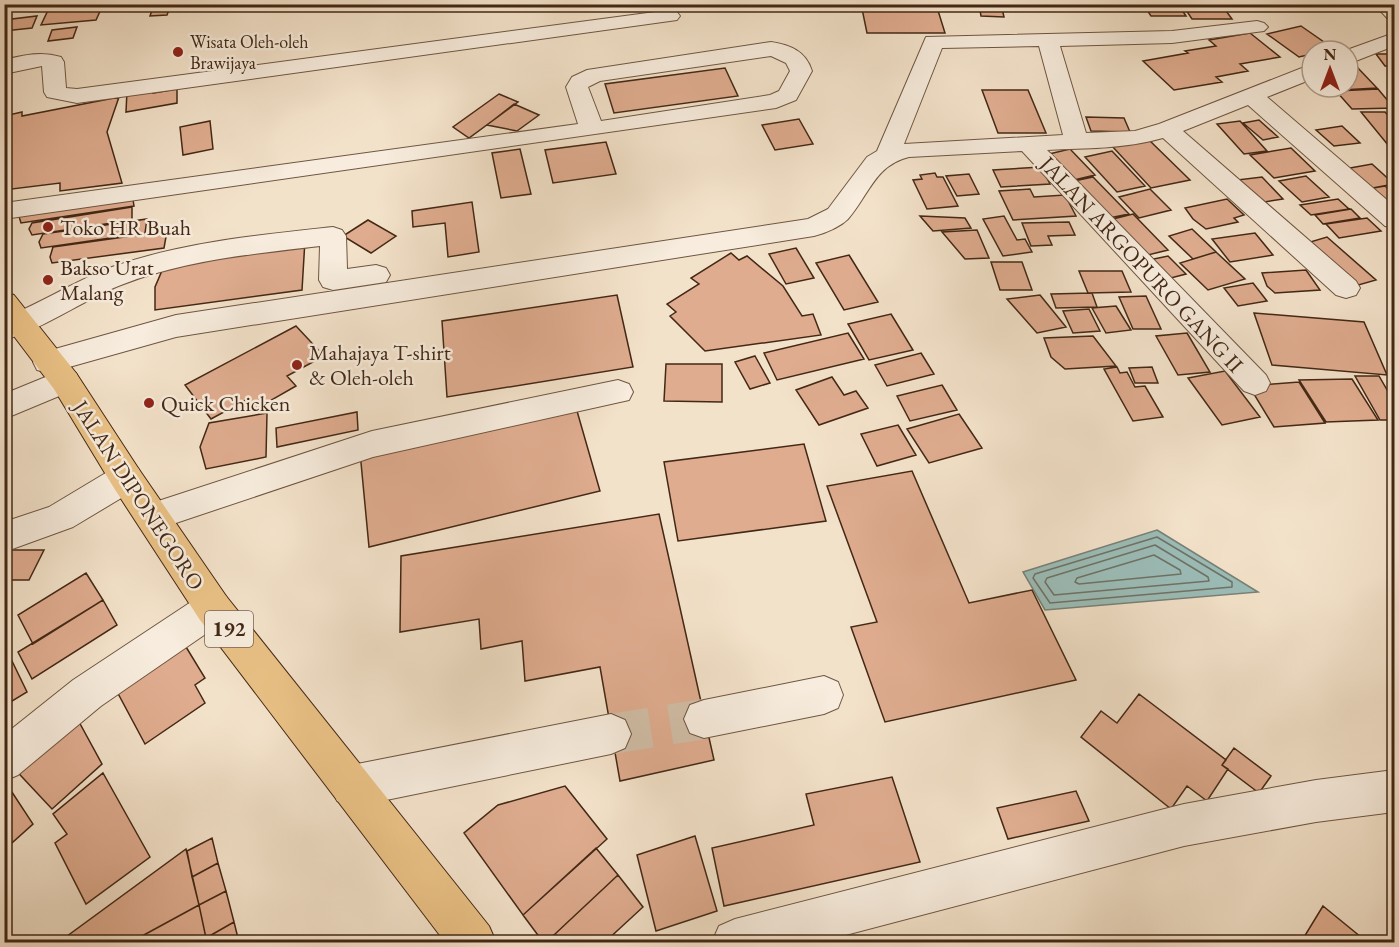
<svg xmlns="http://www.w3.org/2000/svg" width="1399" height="947" font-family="'EB Garamond',serif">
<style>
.water{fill:#9bbdb8;stroke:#788177;stroke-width:1.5}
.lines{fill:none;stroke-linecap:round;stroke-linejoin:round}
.shore{stroke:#6f7266;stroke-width:1.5}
.building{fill:#dfac8f;stroke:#432815;stroke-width:1.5}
.minor-tunnel{stroke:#d0bda6;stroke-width:40;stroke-dasharray:40 20;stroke-linecap:butt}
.minor-casing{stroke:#6f5642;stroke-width:2}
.major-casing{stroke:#432815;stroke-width:2}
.minor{fill:#f7ecdd;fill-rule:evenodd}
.major{fill:#eac185;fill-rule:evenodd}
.poi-dot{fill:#8f2418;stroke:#f7ecdd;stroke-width:2}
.labels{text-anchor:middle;stroke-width:5;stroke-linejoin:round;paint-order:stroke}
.far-poi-label{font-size:18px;fill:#432815;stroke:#f7ecdd;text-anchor:start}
.shield{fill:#f7ecdd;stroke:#796351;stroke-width:1.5}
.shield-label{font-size:21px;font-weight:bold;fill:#432815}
.poi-label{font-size:22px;fill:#432815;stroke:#f7ecdd;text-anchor:start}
.street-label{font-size:22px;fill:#432815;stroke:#f7ecdd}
</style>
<rect width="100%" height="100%" fill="#f3e2ca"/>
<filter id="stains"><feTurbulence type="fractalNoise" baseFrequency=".00333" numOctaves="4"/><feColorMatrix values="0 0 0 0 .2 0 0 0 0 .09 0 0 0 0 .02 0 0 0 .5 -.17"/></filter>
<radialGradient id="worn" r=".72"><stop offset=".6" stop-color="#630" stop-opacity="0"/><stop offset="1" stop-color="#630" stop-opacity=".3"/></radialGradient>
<path class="water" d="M1157,530l101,62 -213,18 -22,-38z"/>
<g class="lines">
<path class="shore" d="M1157,537l75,45v5l-182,16 -17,-25 2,-4z
M1155,545l53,32 1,4 -155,14 -9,-13 2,-4z
M1154,555l26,15 1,4 -102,10 -4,-2 2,-4z"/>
</g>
<path class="building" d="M4,4h20l-3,5 -17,5z
M51,4h20l-2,5 33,-2 -6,13 -55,5z
M154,4h17l-4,11 -17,1z
M861,4h75l9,29h-78z
M979,4h22l3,13 -23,-1z
M1106,4h31l3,5 -31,1z
M1143,4h35l8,12h-35z
M1182,4h39l11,15h-40z
M1231,4h58l3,7 -59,-4z
M37,16l-5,12 -28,3v-11z
M1301,26l33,23 -22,2v3l-13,3 -32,-23z
M77,27l-4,11 -25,3 4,-11z
M1250,33l30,24 -40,7 8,7 -32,6 6,5 -48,8 -31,-29 45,-8 -3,-2 31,-5 -7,-6z
M1376,54h18v12h-9z
M1348,67h9l20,21 -54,3 -3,-4h28z
M725,68l13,28 -124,17 -9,-29z
M153,87v6l24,-4v14l-51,9 1,-21z
M1378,89l16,19 -42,1 -16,-18z
M982,90h46l18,43h-48z
M499,94l19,8 -49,36 -16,-11z
M119,97l-12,35 15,51 -62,8v-8l-56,7v-74l18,-4v4z
M514,104l25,11 -22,16 -30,-6z
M1361,112h24l9,10v22l-6,1z
M1086,117l38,1 6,14 -39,-1z
M799,119l14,25 -38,6 -13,-25z
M1259,120l19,17 -15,3 -20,-17z
M210,121l3,28 -30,6 -3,-28z
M1240,121l27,30 -23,3 -27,-30z
M1342,126l18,17 -26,3 -18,-16z
M1147,138l43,42 -39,8 -40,-43z
M606,142l10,32 -63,9 -8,-33z
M1291,148l24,23 -41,7 -24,-23z
M520,149l11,45 -30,4 -9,-45z
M1070,149l25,26 -21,5 -25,-26z
M1112,151l33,35 -28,6 -32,-35z
M1372,164l22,20 -32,6 -23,-20z
M1041,167l9,17 -49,3 -8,-17z
M935,173l2,4h6l15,29 -31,3 -14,-29 9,-1 -2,-4z
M969,174l10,20 -22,2 -11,-20z
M1306,176l23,21 -27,5 -23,-21z
M1093,177l36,37 -20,4 -35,-37z
M1262,177l21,22 -25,4 -21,-23z
M1385,186l9,8v25l-32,-29z
M1030,189l4,8 31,-2 11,21 -63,4 -14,-29z
M1150,189l21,21 -32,8 -20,-21z
M132,193l2,13 -113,17 -4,-13z
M1227,199l17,16 -10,3 4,4 -32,7 -13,-10 -8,-11z
M1338,199l11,10 -38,6 -11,-10z
M472,202l7,50 -31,5 -3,-34 -32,4 -1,-16z
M132,207v13l-100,15 -3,-6 3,-6z
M1351,209l9,9 -37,6 -8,-9z
M1133,214l35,36 -20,5 -35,-36z
M920,216l45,2 6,10 -38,3z
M1004,216l13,24 8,-1 7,13 -29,4 -20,-37z
M1367,218l14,13 -42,7 -13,-14z
M147,219l-2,14 -104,15 -2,-6 4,-8z
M368,220l28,16 -25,17 -28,-17z
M1069,222l6,13 -27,1 4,9 -21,1 -9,-23z
M1192,229l24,23 -23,7 -24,-23z
M977,230l12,28 -24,1 -23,-27z
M167,231l-3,17 -112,15 -2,-6 3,-10z
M1255,233l18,22 -43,7 -18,-23z
M1327,237l49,43 -28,8 -48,-43z
M305,240l-3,50 -147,20v-23l9,-21z
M796,248l18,30 -28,6 -17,-30z
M1216,252l29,27 -37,11 -28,-27z
M731,253l8,7 8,-4 36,30 19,30 11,-2 8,21 -116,16 -35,-35 6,-4 -9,-8 32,-20 -8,-6z
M849,255l29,47 -34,8 -28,-47z
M1168,256l18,18 -19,5 -18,-19z
M991,262h31l10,28h-32z
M1306,270l14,20 -45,3 -8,-7 -5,-13z
M1079,271h43l9,21 -43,1z
M1253,283l14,18 -29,5 -14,-18z
M1092,293l5,14 -41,1 -5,-14z
M617,295l16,72 -186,30 -5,-76z
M1040,295l26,32 -29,6 -30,-34z
M1146,296l15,33h-28l-14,-32z
M1116,306l15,24 -25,3 -14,-25z
M1089,309l11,22 -27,2 -10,-22z
M1254,313l110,9 23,53 -115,-10z
M891,314l22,36 -44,10 -21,-36z
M296,326l28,30 -37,20 9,10 -42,24 -8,-10 -35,19 -26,-34z
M848,333l16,26 -87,21 -13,-27z
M1187,333l23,39 -32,3 -22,-39z
M1093,336l23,30 -51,3 -14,-12 -7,-19z
M921,353l13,21 -47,12 -12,-21z
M755,356l15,27 -20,6 -15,-27z
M666,364h56v38l-58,-1z
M1117,367l3,6 7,-1 8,15 10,-1 18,31 -30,4 -29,-52z
M1152,367l6,16h-23l-6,-15z
M1225,371l35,46 -38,8 -34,-47z
M1355,376h24l15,26v18h-14z
M832,377l12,18 12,-4 12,17 -49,17 -23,-35z
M1352,379l26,41 -52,2 -27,-42z
M1299,382l26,41 -51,4 -25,-41z
M942,385l15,25 -47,11 -13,-25z
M575,404l25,87 -231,56 -9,-95z
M357,412l1,18 -81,17 -1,-19z
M267,413l-1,44 -60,12 -6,-22 9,-24z
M959,414l23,34 -53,15 -22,-34z
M898,425l18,30 -39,11 -16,-32z
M804,444l22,77 -148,20 -14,-79z
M912,471l57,132 63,-13 44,90 -191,42 -34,-95 26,-5 -50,-136z
M659,514l55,246 -94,21 -20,-114 -75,14 -3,-40 -41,8 -2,-30 -79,13 1,-76z
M7,550h37l-15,30h-25v-25z
M86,573l17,27 -70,44 -15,-29z
M103,600l14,25 -85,54 -14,-27z
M183,642l22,36 -10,7 10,18 -60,41 -31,-58z
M12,661l15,31 -23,14v-40z
M1139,694l87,66 -4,5 6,4 -21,32 -20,-15 -16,23 -90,-72 20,-26 16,12z
M72,709l30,55 -50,45 -44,-47z
M1234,748l37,28 -12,17 -37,-28z
M103,773l47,84 -64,47 -31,-61 12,-9 -14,-20z
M892,777l28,85 -196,44 -12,-58 102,-23 -8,-31z
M4,780l29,44 -29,26z
M565,786l42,53 -84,76 -59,-82 34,-28z
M1076,791l13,30 -81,18 -11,-31z
M695,836l22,75 -61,20 -19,-76z
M212,838l6,25 -26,14 -5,-26z
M596,848l22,27 -63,59 -12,8 -20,-27z
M186,849l13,56 -68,37h-72z
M218,863l8,28 -27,14 -7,-28z
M618,875l25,32 -38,35h-44l-6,-8z
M226,891l8,31 -28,16 -7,-33z
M199,905l7,33 -8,4h-67z
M1323,906l44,36h-66z
M234,922l5,20h-32l-1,-4z"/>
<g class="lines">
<path class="minor-tunnel" d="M611,734l93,-15"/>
<g class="minor-casing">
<path id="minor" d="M1374,4h20v16l-7,-2z
M670,10l7,2 3,4 -3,4 -600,83 -30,-6 -3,-5 -2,-26 -38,8v-14c21,-5 37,-9 57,-3l3,5 2,26 11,1z
M1257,21l7,2 4,4 -4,4 -92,12 -112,3 26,87 49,-2 24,-7 153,-60v15l-45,18 127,109v22l-9,-2 -137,-121 -65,26 173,150 4,7 -4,7 -10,3 -10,-3 -173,-157c-38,11 -77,10 -116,12l219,225 4,8 -4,8 -11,4 -11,-4 -222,-240 -113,6c-34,8 -40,38 -61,62 -8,8 -23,14 -34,17l-638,101 -128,36 -11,-3 -4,-8 4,-8 139,-39 632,-96 20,-10 39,-52 10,-6 49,-114 246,-6zM1039,46l24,89 -159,9 38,-96z
M1394,33v13l-46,18v-13h-4z
M771,42c19,3 35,9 41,29l-16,29 -20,8 -772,111v-16l574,-79 -12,-37 6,-10 15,-7zM771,56l15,7 4,8 -11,20 -9,4 -169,26 -13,-34 12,-6z
M333,227l9,3 4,6 1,33 29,-4 10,3 4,7 -4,7 -53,8 -10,-3 -4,-7 1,-34c-67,8 -136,14 -199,39 -40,16 -75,43 -117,55v-22c37,-15 71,-37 108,-51 71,-25 147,-32 221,-40z
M65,369l11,4 4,8 -4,8 -72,30v-25z
M618,380l11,4 4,8 -4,8 -256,57 -221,74 -12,-4 -5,-10 5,-10 232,-76z
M126,464l12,4 5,10 -5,10 -65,39 -69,25v-30l45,-15 65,-39z
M213,591l13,5 5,12 -5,12 -125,86 -83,69 -14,6v-46l69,-55 127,-84z
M824,676l14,6 5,13 -5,13 -14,6 -120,24 -14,-5 -6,-14 6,-14 14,-5z
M611,714l14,6 6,14 -6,14 -14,6 -259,53 -15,-6 -6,-15 6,-15 15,-6z
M1394,770v42l-78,10 -132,24 -365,96h-107l7,-16 16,-7 449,-115 132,-24z"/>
</g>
<g class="major-casing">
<path id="major" d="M4,292l10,3 62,78 62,95 88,128 263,330 7,16h-51l-245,-322 -86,-132 -60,-99 -50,-66z"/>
</g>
<use href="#minor" class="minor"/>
<use href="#major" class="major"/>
</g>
<g class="poi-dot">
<circle cx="178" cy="52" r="6"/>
<circle cx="48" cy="227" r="6"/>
<circle cx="48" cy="280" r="6"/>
<circle cx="297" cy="365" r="6"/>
<circle cx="149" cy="403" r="6"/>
</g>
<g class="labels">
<g class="far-poi-label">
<text x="190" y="48">Wisata Oleh-oleh<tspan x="190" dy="21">Brawijaya</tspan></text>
</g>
<rect class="shield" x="205" y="611" width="48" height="36" rx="4.5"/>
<g class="shield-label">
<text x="229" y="636">192</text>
</g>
<g class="poi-label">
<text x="60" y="235">Toko HR Buah</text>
<text x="60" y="275">Bakso Urat<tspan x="60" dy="25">Malang</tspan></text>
<text x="309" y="360">Mahajaya T-shirt<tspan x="309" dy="25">&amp; Oleh-oleh</tspan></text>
<text x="161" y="411">Quick Chicken</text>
</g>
<g class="street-label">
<text transform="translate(1142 264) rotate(47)" y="8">JALAN ARGOPURO GANG II</text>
<text transform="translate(139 495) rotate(57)" y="8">JALAN DIPONEGORO</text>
</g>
</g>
<rect width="1399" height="947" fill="none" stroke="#f3e2ca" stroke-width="24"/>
<rect x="6" y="6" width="1387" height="935" fill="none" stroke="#432815" stroke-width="3"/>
<rect x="12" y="12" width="1375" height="923" fill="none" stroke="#432815" stroke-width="1.5"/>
<g transform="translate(1330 69)"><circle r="28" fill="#f7ecdd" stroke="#af9e8d" stroke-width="1.5"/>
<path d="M0-4.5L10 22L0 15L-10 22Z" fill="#8f2418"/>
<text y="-9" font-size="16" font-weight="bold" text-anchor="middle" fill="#432815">N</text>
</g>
<rect width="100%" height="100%" filter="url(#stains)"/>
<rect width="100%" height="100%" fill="url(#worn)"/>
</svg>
